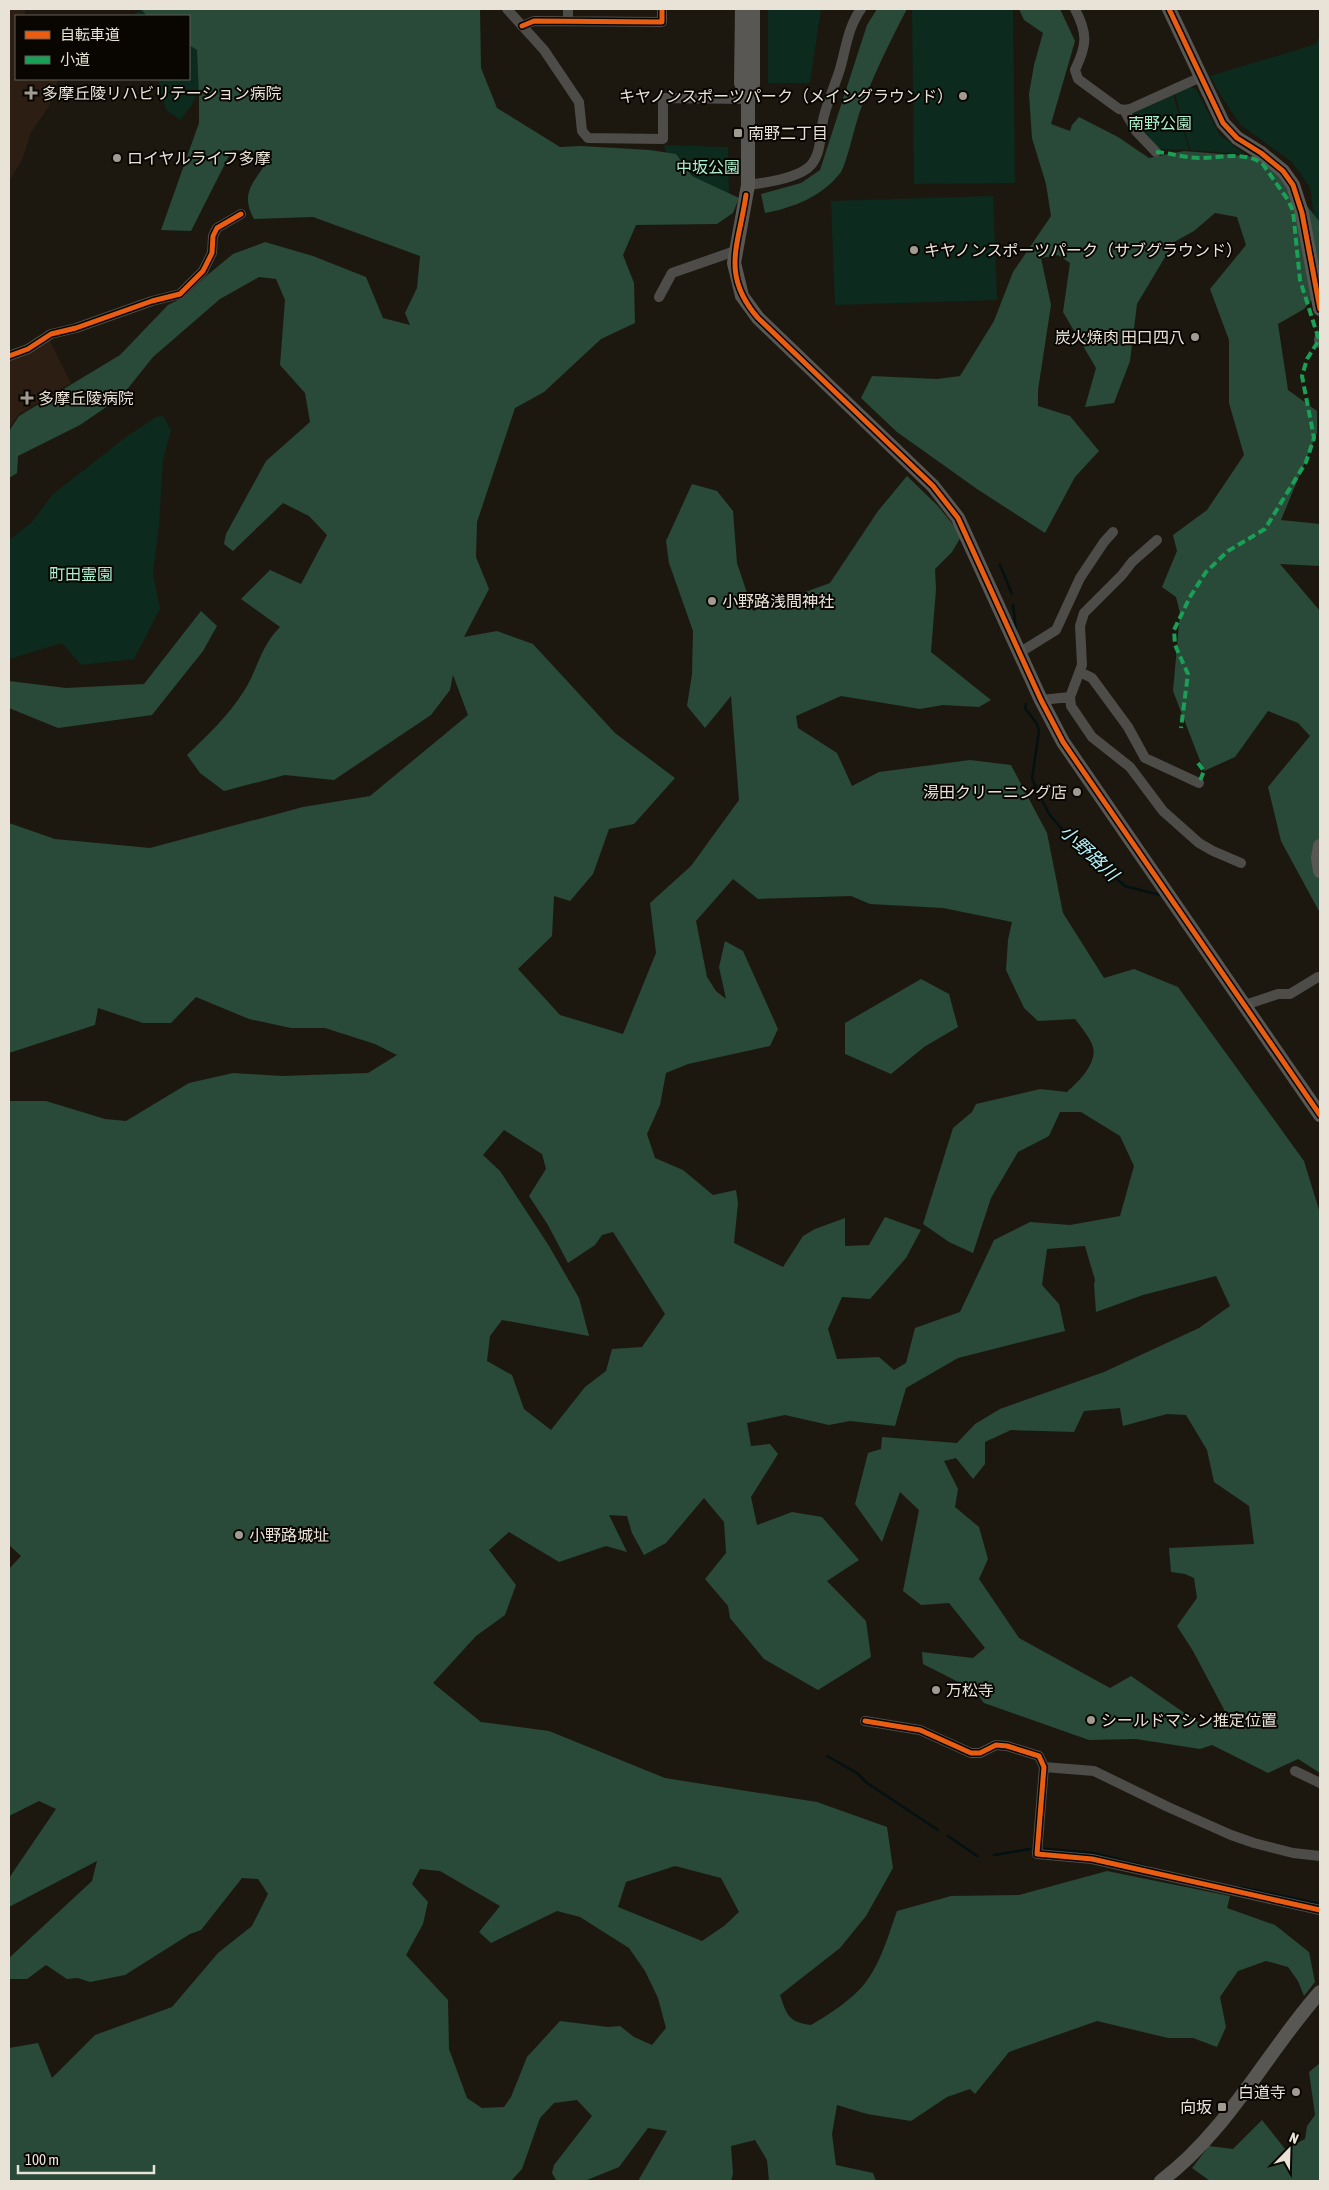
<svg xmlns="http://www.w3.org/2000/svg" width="1329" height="2190" font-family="'Asap Condensed','Noto Sans JP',sans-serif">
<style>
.medical{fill:#2c1e13}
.green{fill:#0c2a1d}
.forest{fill:#294939;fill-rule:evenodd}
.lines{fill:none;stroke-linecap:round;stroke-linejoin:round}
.stream{stroke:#031113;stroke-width:2.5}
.street{stroke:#4d4c48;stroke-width:10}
.secondary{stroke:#585753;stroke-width:14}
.quiet{stroke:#1a9f57;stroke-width:4;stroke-dasharray:8 4;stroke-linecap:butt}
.cycleway-casing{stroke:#090602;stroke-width:8}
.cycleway{stroke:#e95d12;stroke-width:5}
.poi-dot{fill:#a19b91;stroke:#090602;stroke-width:2}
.labels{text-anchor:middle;stroke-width:4;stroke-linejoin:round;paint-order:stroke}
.poi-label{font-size:16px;fill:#e8e2d7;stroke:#090602;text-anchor:start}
.park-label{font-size:16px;fill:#a9eece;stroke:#090602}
.water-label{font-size:18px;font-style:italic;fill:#b1f2fa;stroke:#090602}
</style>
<rect width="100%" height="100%" fill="#1d180f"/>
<path class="medical" d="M9,9h17l-2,7h-8v63h42l-10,29 -17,24 -9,28 -13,21z
M49,339l22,44 -52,31 -10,14v-68l14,-4z"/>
<path class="green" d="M142,9h47l16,68 -14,29 -11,14 -14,-10 -8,-31h31v-63h-58z
M768,9h53l-11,74h-42z
M912,9h101l2,174 -101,1z
M1320,36v228l-10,-77 -18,-25 -51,-37 -18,-26 -13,-23 106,-32z
M1190,87l6,2 23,45 25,20 -54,-4 -15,-56z
M1173,94l16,56 -33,-1 -9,-10 -17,-25z
M664,145l64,2 1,49 -58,-30z
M993,196l4,104 -162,5 -4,-104z
M163,416l8,14 -8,30 -4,65 -6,48 7,36 -26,50 -53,6 -19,-22 -52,16 -1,-119 23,-18 20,-27 74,-58 30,-20z"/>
<path class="forest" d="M141,9h339l1,59 16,40 63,39 21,-1 69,4 26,4 16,22 47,22 -6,15 -16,11 -81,1 -13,30 11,28 1,40 -34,16 -57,53 -29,16 -38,114 -1,35 13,32 -25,48 33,-6 36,13 82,89 60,45 -41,46 -25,5 -16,45 -23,27 -16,-5 -2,40 -34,33 42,46 63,19 33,-81 -6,-50 41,-37 48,-66 -8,-104 -26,32 -18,-22 5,-32 1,-43 -24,-68 -3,-22 26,-57 25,7 16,20 4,52 16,48 77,-28 48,-72 29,-35 30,29 25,30 -10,17 -17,17 1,20 -5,63 60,48 -12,7 -36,-2 -23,4 -79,-13 -45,20 2,12 39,25 15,33 27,-14 91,-12 41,5 36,68 16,80 41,65 30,-9 44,18 126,174 16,52v560l-22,-14 -30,14 -56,-28 -12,4 -64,-10 -47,1 -105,-37 -10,-13 -51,-26 -1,-12 51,6 12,-10 -36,-45 -28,2 -18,-14 16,-81 -19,-18 -18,50 -27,-38 13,-51 13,-4 1,-12 75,6 18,-19 25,-15 104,-37 95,-44 31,-22 -14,-30 -73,19 -47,17 -2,-28 1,-4 -10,-34 -38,3 -5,36 17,19 6,27 -107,27 -52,30 -11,38 -45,-5 -21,4 -44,-10 -38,8 4,23 19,-2 8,10 -27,43 6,28 35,-13 30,5 37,43 -32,21 39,40 5,36 -53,33 -54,-31 -34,-41 -2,-12 -23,-27 21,-26 -2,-31 -20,-24 -38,45 -22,12 -12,-22 -5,-17 -18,-1 18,37 -21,-6 -47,16 -50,-30 -20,18 27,35 -11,30 -29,21 -43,47 48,39 68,9 116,47 152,24 70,25 6,41 -27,48 -26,32 -60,47c7,21 9,27 31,30 18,-10 46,-29 57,-46 14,-20 21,-46 29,-68l54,-15 68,-1 88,-24 123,25 -3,12 48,17 34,27 6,30 -11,14 -6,-15 -10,-14 -22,-6 -28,10 -18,26 6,30 -9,20 -24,-9h-25l-71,-17 -88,31 -34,42 -5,-5 -23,8 -36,24 -44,-7 -30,-9 -5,29 4,31 37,8 3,8h-107l-2,-21 -12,-20 -24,6 2,28 -2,7h-93l29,-50 -19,-3 -29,39 -32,13h-31l-4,-7 2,-8 38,-49 -15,-16 -23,3 -14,15 -18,51 -11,12h-502v-133l29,-5 14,35 43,-43 77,-28 46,-54 34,-27 16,-32 -10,-15 -16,-1 -41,52 -11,4 -65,41 -35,7 -12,-4 -11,1 -21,-14 -19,14h-18v-21l83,-77 5,-20 -88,46v-29l47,-69 -17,-8 -30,15v-247l12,-13 -12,-11v-444h37l59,18 21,2 63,-38 44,-10 49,3 86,-3 29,-18 -22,-11 -50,-16h-34l-42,-9 -53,-22 -25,26h-28l-45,-15 -3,17 -86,28v-230l46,16 95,9 153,-41 67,-11 98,-81 -15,-40 -3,15 -19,25 -97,65 -49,-5 -61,16 -24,-18 -13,-18c20,-19 42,-40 57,-64 14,-22 16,-44 36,-64l-39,-28 29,-29 31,14 26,-49 -18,-19 -26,-13 -50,48 -9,-7 2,-10 40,-73 44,-39 -5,-29 -25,-28 5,-65 -9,-21 -17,-2 -39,22 -67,58 -32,40 -41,28 -62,31 -1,17 -8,5v-47l10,-15 101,-61 48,-50 16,-8 21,-20 28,-23 32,-12 48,14 53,21 17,41 27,7 -5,-12 12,-25 3,-32 -107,-39 -59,2c-13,-24 -3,-34 11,-54l-13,-14 -20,-1 -41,81 -30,-1 38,-107v-28l-2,-45 -8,-5v-29h-42zM733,879l25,20 93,-3 19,8 73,4 69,14 -4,18 -2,30 18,38 14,13 37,-2c6,8 12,15 16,23 10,19 -12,39 -24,50l-27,-3 -64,15 -4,8 -19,16 -30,96 26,18 24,11 18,-55 27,-46 31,-16 11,-24h21l39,24 14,30 -14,50 -50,9 -40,-3 -36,18 -34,72 -45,16 -9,35 -12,7 -15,-13 -42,2 -9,-30 14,-32 28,2 36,-41 15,-28 -36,-13 -16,28 -24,1v-28l-30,11 -12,7 -20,31 -49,-24 4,-40 -2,-13 -23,5 -30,-25 -28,-12 -8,-24 13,-29 6,-32 22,-9 82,-18 8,-17 -35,-78 -18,-10 -6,26 7,32 -10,-8 -9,-14 -11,-56zM504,1130l38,24 4,15 -17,27 19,29 20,38 27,-18 7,-10 11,-3 52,82 -23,33 -30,2 -6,22 -21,16 -34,43 -27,-21 -12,-34 -25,-14 3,-25 12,-16 87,16 -10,-38 -30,-52 -49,-75 -17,-16zM1120,1408l3,18 44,-12 19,1 21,35 7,32 35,24 5,38 -85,4 2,24 14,2 9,4 3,20 -20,28 16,25 35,66 -10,6h-19l-68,-47 -21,12 -91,-50 -40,-59 9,-20 -9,-32 -24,-20 3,-18 -14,-28 12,-3 17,21 12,-15v-22l26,-12 63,2 10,-21zM675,1866l46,12 18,34 -15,14 -22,15 -84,-34 8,-25zM420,1869l20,2 60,35 -21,26 12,11 66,-32 23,6 49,31 16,23 13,27 8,30 -14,17 -18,-8 -14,-11 -12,1 -48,-6 -33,36 -16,40 -7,10 -22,1 -15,-10 -18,-49 -1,-49 -42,-45 17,-31 5,-22 -16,-18z
M877,9h30c-18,34 -35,69 -48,105 -4,12 -13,51 -18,58 -18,24 -48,36 -76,41l-4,-19 40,-11 19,-13 47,-145z
M1019,9h41l15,32 -24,83 19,7 2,-6 7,-8 39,20 31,21 35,-7 75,6 20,14 40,50 1,11 -1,60 -15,17 -26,15 10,66 29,21v22l-36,87 39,4v42l-40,-2 40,47v302l-39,-72 -13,-54 42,-51 -12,-13 -30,-12 -33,46 -31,14 -31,-80 7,-78 -4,-16 -14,-10 15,-36 -4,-16 34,-25 37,-55 -15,-52v-63l-19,-51 36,-44 -9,-28 -22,-4 -21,18 -20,11 -37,62 -7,57 -16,42 -29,4 11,-39 -33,-56 7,-49 -12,-8 -17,3 10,47 -13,85v16l32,10 29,35 -24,26 -30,56 -68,-44 -80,-57 -36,-34 11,-22 65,3 23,-3 34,-55 19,-49 38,-56 -5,-32 -14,-46 -3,-44 5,-29 9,-32 -19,-13z
M201,611l16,15 -14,25 -51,64 -94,13 -49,-20v-27l57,7 78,-4z
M921,979l28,15 9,33 -34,20 -33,27 -46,-20v-31z
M1320,2063v118h-110l-18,-13 17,-22 24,3 29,-29 23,29 20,-10 2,-13 8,-11 -6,-43z"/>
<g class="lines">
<path class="stream" d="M1000,565l12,29
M1013,605l3,26
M1026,704l-1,4 12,16 2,7 -7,48 17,35 24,28 52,44 35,9
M827,1756l30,17 10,10 71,47
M948,1836l29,20
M1045,1849l48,4 56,14
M994,1855l36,-6
M1240,1887l80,17"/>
<path class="street" d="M507,9l37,41 35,52 3,29 6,7 75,1v-41l85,1
M1075,9c13,25 12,36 0,61l3,9 41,30 5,1 6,-1 71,-32
M568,21v-12
M522,26l12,-5 128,1v-13
M1124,110l12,21 20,21
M748,185c16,-2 49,-7 61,-18 13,-11 11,-36 15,-51 4,-16 11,-31 16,-47 6,-21 8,-42 21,-60
M659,297l13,-24 63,-22
M1320,336l-1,4 1,3
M9,356l19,-7 23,-15 25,-6 76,-27 28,-7 23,-23 9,-18 1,-17 4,-8 24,-14
M1019,653l37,-23 24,-52 24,-36 9,-10
M1080,672l12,6 36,49 17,31 54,25
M1070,697l1,9 21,31 38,30 33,44 36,32 14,8 28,12
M1041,700l29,-3 12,-32 -2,-39 4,-13 38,-38 10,-13 25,-22
M1245,1005l33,-11h12l28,-17
M865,1721l55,9 51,23h9l16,-8 11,1 32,10 5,11 -7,87 55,5 228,51
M1044,1767l50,4 74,36 63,28 23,8 39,10 27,3
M1295,1771l25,12"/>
<path class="secondary" d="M742,9l-1,74 7,16
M753,9v75l-5,15v86l-14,78 8,33 16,22 175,168 25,32 83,182 22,42 257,373
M1169,9l54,114 14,15 24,15 22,18 10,14 9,28 18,96
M1320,846l-2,12 2,13
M1161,2181c67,-50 105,-128 159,-189"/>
<path class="quiet" d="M1156,152c15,1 29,6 44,6 21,0 43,-7 62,5l26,37 5,11 7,69 19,60 -12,19 -5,17 12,62 -8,24 -41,67 -37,22 -22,21 -16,25 -16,33 1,15 13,29 -7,54
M1198,763l6,8 -5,12"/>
<g class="cycleway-casing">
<path id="cycleway" d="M1169,9l54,114 14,15 24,15 22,18 10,14 9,28 18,96
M522,26l12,-5 128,1v-13
M746,195c-7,50 -26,79 12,123l175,168 25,32 83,182 22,42 257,373
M9,356l19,-7 23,-15 25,-6 76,-27 28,-7 23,-23 9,-18 1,-17 4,-8 24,-14
M865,1721l55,9 51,23h9l16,-8 11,1 32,10 5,11 -7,87 55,5 228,51"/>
</g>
<use href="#cycleway" class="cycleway"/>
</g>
<g class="poi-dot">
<path d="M28.5 85.5h5v5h5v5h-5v5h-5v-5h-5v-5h5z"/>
<circle cx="963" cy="96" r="5"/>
<rect x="733" y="128" width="10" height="10" rx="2.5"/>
<circle cx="117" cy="158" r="5"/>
<circle cx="914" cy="250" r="5"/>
<circle cx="1195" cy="337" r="5"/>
<path d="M24.5 390.5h5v5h5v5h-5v5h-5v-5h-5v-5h5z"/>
<circle cx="712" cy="601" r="5"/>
<circle cx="1077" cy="792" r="5"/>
<circle cx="239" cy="1535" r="5"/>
<circle cx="936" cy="1690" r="5"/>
<circle cx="1091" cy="1720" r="5"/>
<circle cx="1296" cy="2092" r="5"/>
<rect x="1217" y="2102" width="10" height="10" rx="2.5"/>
</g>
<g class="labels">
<g class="poi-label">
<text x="42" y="99">多摩丘陵リハビリテーション病院</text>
<text x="953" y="102" text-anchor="end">キヤノンスポーツパーク（メイングラウンド）</text>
<text x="748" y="139">南野二丁目</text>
<text x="127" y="164">ロイヤルライフ多摩</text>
<text x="924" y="256">キヤノンスポーツパーク（サブグラウンド）</text>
<text x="1185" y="343" text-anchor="end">炭火焼肉 田口四八</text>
<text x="38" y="404">多摩丘陵病院</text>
<text x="722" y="607">小野路浅間神社</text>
<text x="1067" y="798" text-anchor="end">湯田クリーニング店</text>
<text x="249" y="1541">小野路城址</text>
<text x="946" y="1696">万松寺</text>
<text x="1101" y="1726">シールドマシン推定位置</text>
<text x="1286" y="2098" text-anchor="end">白道寺</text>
<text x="1212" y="2113" text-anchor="end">向坂</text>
</g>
<g class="park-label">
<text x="1160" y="129">南野公園</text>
<text x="708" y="173">中坂公園</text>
<text x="81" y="580">町田霊園</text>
</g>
<g class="water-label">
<text transform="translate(1089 853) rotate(43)" y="6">小野路川</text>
</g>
</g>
<rect width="1329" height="2190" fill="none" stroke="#e8e2d7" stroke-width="20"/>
<rect x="15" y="15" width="175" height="65" fill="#090602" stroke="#625e57"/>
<rect x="25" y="31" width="25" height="8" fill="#e95d12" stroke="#625e57"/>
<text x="60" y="40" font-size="15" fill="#e8e2d7">自転車道</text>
<rect x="25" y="56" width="25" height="8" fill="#1a9f57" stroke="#625e57"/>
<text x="60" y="65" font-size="15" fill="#e8e2d7">小道</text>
<g transform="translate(1289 2150) rotate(23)" stroke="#090602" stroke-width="4" paint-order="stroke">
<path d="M0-4L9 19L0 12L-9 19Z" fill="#e8e2d7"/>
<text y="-8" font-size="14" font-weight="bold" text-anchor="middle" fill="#e8e2d7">N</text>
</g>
<path d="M18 2165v8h136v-8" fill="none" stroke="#e8e2d7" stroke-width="2.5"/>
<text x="25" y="2165" font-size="15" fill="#e8e2d7" stroke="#090602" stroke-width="4" paint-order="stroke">100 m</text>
</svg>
